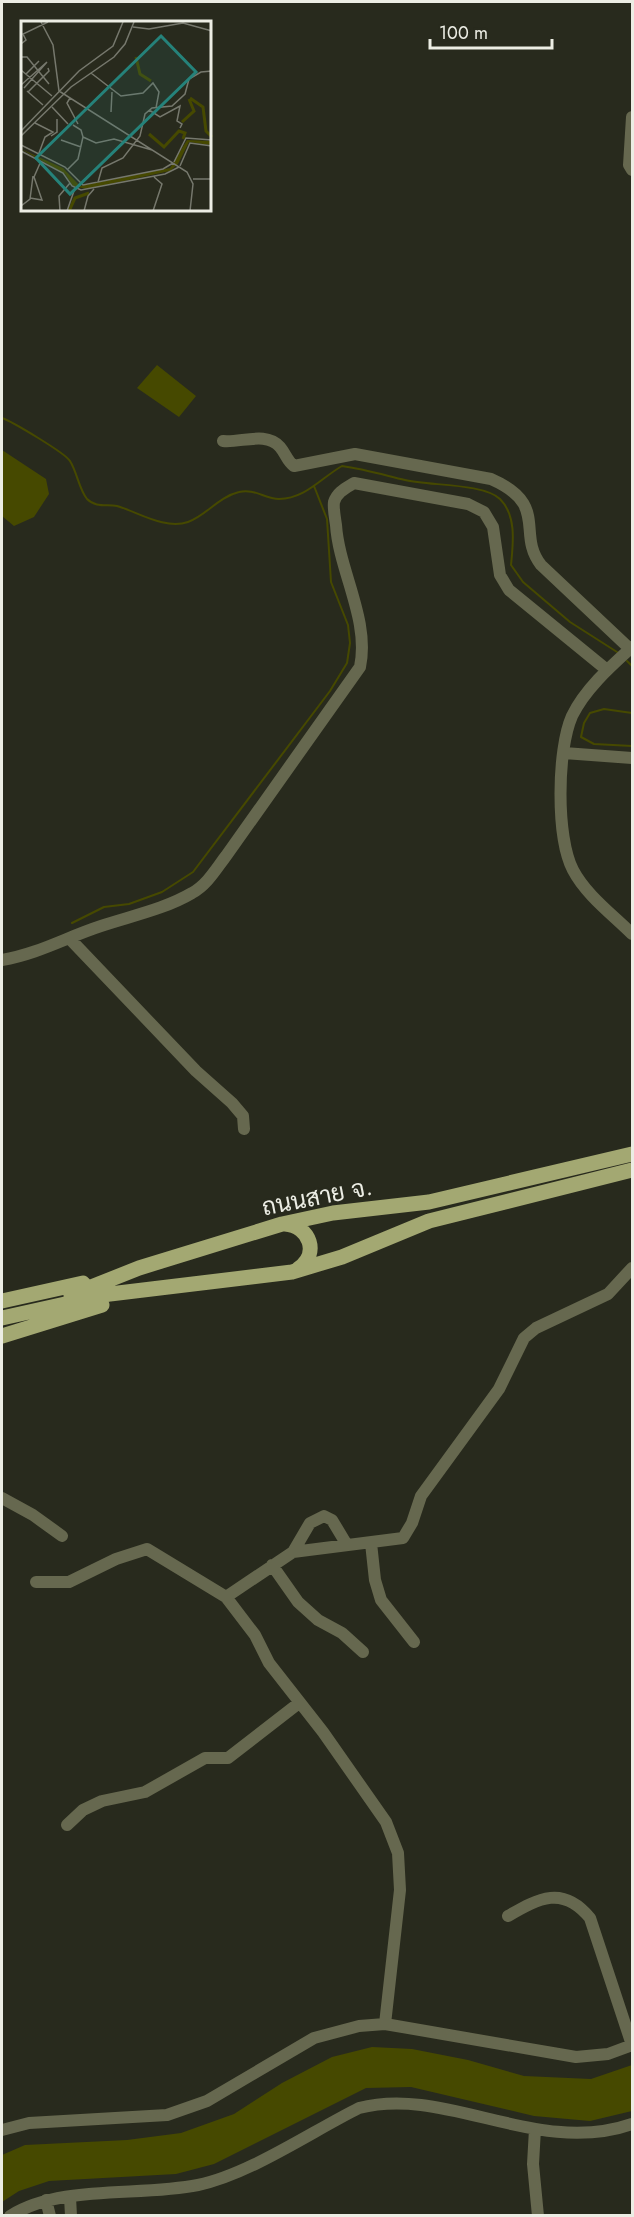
<svg xmlns="http://www.w3.org/2000/svg" width="634" height="2217" font-family="Jost,Sarabun,sans-serif">
<style>
.water{fill:#464900}
.lines{fill:none;stroke-linecap:round;stroke-linejoin:round}
.stream{stroke:#464900;stroke-width:2}
.minor{stroke:#66684f;stroke-width:12}
.major{stroke:#a3a872;stroke-width:15}
.labels{text-anchor:middle;stroke-width:4.5;stroke-linejoin:round;paint-order:stroke}
.street-label{font-size:24px;fill:#ecede4;stroke:#282a1d}
.inset-river{fill:none;stroke:#464900;stroke-width:3}
.inset-road{fill:none;stroke:#76786d;stroke-width:1.5}
.view{fill:#25827a;fill-opacity:0.15;stroke:#25827a;stroke-width:3}
.inset-edge{fill:none;stroke:#ecede4;stroke-width:3}
</style>
<rect width="100%" height="100%" fill="#282a1d"/>
<path class="water" d="M157,365l39,31 -17,21 -42,-29z
M2,450l44,29 3,15 -15,23 -20,9 -12,-10z
M372,2047l40,2 56,11 56,16 67,3 41,-14v46l-42,10 -56,-5 -123,-29 -45,1 -152,76 -38,10 -127,7 -30,10 -17,11v-47l23,-10 102,-5 54,-7 53,-19 48,-31 50,-26z"/>
<g class="lines">
<path class="stream" d="M2,418c11,4 63,35 68,43 7,11 9,28 17,38 9,9 20,5 30,7 21,6 48,24 71,16 19,-7 30,-25 51,-30 15,-4 26,7 40,7 26,0 42,-21 63,-33 22,3 42,9 63,14 24,6 78,3 95,19 17,17 13,45 11,66l12,17 47,40 47,30
M627,661l5,5
M632,713l-28,-4 -14,4 -6,10 -3,14 13,7 38,2
M72,923l32,-16 25,-3 33,-12 31,-20 137,-181 17,-28 3,-20 -2,-18 -17,-43 -4,-63 -13,-33"/>
<path class="minor" d="M632,117l-3,48 3,5
M223,441c18,2 43,-10 57,6 6,7 7,14 14,19l61,-12 136,25c59,26 25,54 50,86l89,84
M632,647c-21,19 -47,42 -60,69 -15,34 -16,121 1,154 13,25 40,45 59,64
M564,753l68,5
M70,939l126,132 36,32 11,13 1,13
M2,960c36,-6 65,-23 99,-34 30,-10 64,-17 91,-33 15,-8 24,-24 34,-37l134,-189c10,-47 -21,-96 -24,-142 -1,-7 -3,-17 -2,-23 3,-10 12,-14 20,-19l114,21 16,8 9,15 7,48 9,15 98,80
M2,1498l31,17 29,21
M371,1543l4,37 6,20 33,42
M293,1552l17,-29 14,-7 8,4 15,25
M272,1565l26,37 20,18 24,13 21,19
M36,1582h33l47,-23 31,-10 79,48 29,38 14,28 54,69 63,90 12,31 2,37 -15,134
M226,1597l67,-45 110,-14 9,-15 9,-27 78,-107 25,-51 12,-10 72,-34 24,-26
M67,1825l16,-15 19,-9 43,-9 60,-34h23l71,-55
M508,1916c31,-18 55,-31 82,2l42,127
M535,2129l-2,35 5,52
M2,2130l27,-7 138,-8 40,-14 107,-63 45,-12 26,-2 191,33 32,-3 24,-9
M70,2197l1,19
M46,2200l4,16
M10,2216c51,-32 129,-19 188,-31 50,-10 113,-53 161,-77 87,-23 178,49 273,16"/>
<path class="major" d="M285,1224c25,2 35,30 13,45
M71,1295l68,-27 143,-44 51,-11 96,-11 203,-48
M2,1301l81,-18
M2,1318l108,-24 182,-22 50,-15 87,-36 203,-51
M2,1336l100,-31"/>
</g>
<g class="labels">
<g class="street-label">
<text transform="translate(317 1197) rotate(-11)" y="8">ถนนสาย จ.</text>
</g>
</g>
<g transform="translate(21 21)">
<rect width="190" height="190" fill="#282a1d"/>
<path d="M166,119l25,1 -1,4 -22,-3 -11,22 -8,7 -83,18 -14,-3 -8,-12 -44,-25 42,19 17,18 90,-18z" fill="#464900"/>
<path class="inset-river" d="M115,36l4,17 11,7M169,77l13,9 3,24 6,6M161,101l12,-11 -5,-12M128,113l15,13 15,-16 6,2 -2,6M48,190l6,-13 14,-5"/>
<path class="inset-road" d="M20,1l12,23 6,46 128,81 6,12 -3,27M112,6l16,2 34,-6 29,8M0,23l5,-4 -3,-6 25,-12M0,36h6l22,27M0,49l31,26M70,52l30,23 22,-3 10,-10 6,9 -3,16M5,53l13,-13M0,64l26,-23M3,67l23,-26M6,70l16,14M7,71l21,-21 -1,-3M49,77l-3,5 11,21M31,86l16,17M128,89l11,7 20,-11 -3,15 5,3 -2,4M90,91l1,-20M14,102l18,9 -8,5 -6,16M0,110l58,-60 34,-25 10,-24M0,115l50,-49 43,-30 11,-13 9,-22M30,115l6,-4v-13M62,116l13,6 18,-4 38,11M40,119l20,7M0,124l44,22 18,18 80,-16 10,-6M0,130l42,22 9,13 9,4 84,-16 14,-7M153,141l12,-24 26,2M159,145l10,-23 22,3M47,148l10,-10 5,-22 -2,-7 -8,-5M172,158h19M77,161l4,-14 21,-10 17,-22 5,-22 7,-6 20,-2 13,-12 4,-15 12,-7 11,-1M9,177l12,2 -8,-23 7,-16M0,185l9,-7 3,-23M39,190l-1,-15 11,-13M46,190l8,-23M63,190l4,-15 6,-7M132,190l9,-27 -8,-7"/>
<path class="view" d="M140,15l35,36 -126,122 -34,-36z"/>
<rect width="190" height="190" class="inset-edge"/>
</g>
<rect width="634" height="2217" fill="none" stroke="#ecede4" stroke-width="6"/>
<path d="M430 39v9h122v-9" fill="none" stroke="#ecede4" stroke-width="3"/>
<text x="439" y="39" font-size="18" fill="#ecede4" stroke="#282a1d" stroke-width="4.5" paint-order="stroke">100 m</text>
</svg>
